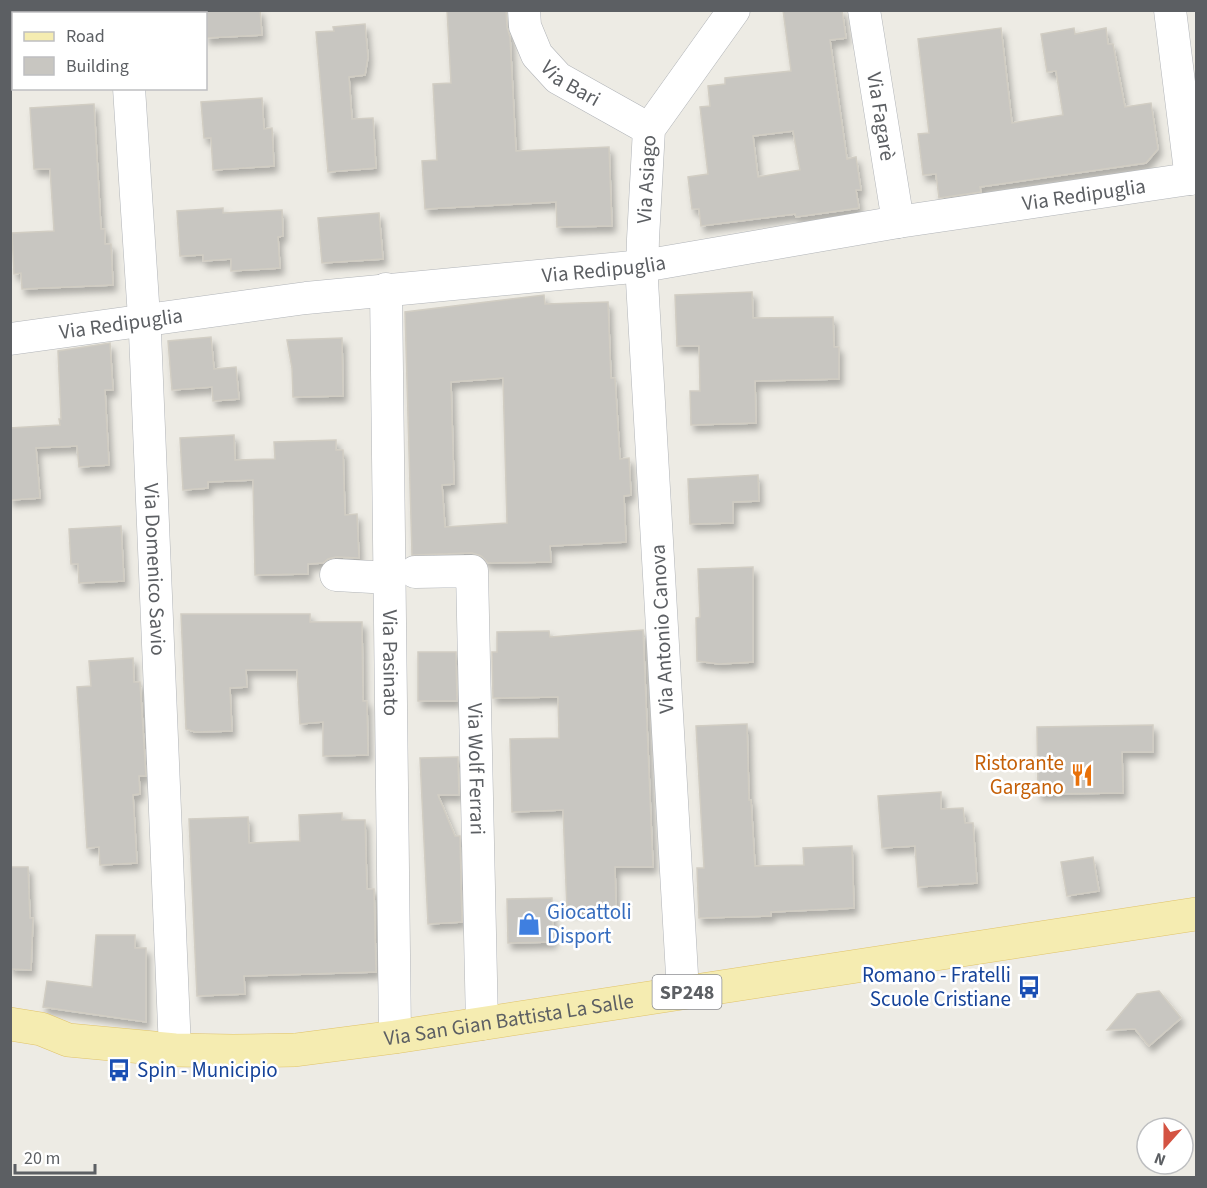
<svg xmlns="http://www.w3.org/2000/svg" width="1207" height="1188" font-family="'Source Sans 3',sans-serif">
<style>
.building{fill:#c8c6c1;stroke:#d1cdc3;stroke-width:1.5;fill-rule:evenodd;filter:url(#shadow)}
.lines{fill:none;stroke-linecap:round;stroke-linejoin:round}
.minor-casing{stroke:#b1b4b8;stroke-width:33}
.primary-casing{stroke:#e0c369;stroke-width:34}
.minor{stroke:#fff;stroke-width:32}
.primary{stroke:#f5ecb1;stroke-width:33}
.labels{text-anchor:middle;stroke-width:5;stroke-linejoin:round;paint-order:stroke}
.shield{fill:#fff;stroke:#8d8f92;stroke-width:1.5}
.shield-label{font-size:20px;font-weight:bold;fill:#5c5f63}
.street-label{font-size:21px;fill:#5c5f63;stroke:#fff}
.food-label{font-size:21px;fill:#c56008;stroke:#fff;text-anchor:end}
.shop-label{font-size:21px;fill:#366cbe;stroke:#fff;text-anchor:start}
.transit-label{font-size:21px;fill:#164399;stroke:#fff;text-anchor:end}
</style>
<defs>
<filter id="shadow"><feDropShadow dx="3.5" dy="6" stdDeviation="3" flood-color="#0004"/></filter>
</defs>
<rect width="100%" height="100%" fill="#edebe4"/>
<path class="building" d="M206,10h54l2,25 -56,3z
M447,10h59l1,17 3,10 6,114 93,-4 3,79 -55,1 -1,-25 -131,7 -3,-48 15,-1 -4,-76 18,-1z
M783,10h59l4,28 -16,2 17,119 9,-2 5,33h-5l3,18 -63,9 -1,-3 -94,12 -2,-17h-7l-4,-32 20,-3 -8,-67 10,-1 -2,-20 17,-2v-6l66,-7zM793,131l7,39 -42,7 -5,-41z
M365,24l3,33 -3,18 -16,2 3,42 21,-1 3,50 -48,4 -12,-140 18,-1 -1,-4z
M1001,28l11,95 51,-8 -7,-44 -9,1 -6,-38 33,-6 1,6 31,-6 2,16h5l12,63 26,-4 7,46 -12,14 -166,24 1,5 -42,6 -3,-24 -13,1 -5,-41 11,-1 -11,-94z
M262,98l2,31 8,-1 2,38 -61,4 -2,-32h-7l-3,-36z
M94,104l7,125h4v15h6l2,41 -91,4 -1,-16 -7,1 -2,-41 42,-2 -4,-62h-16l-4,-61z
M223,208v5l59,-3 1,26 -5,1 2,31 -49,3v-12l-28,2v-6l-23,1 -3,-45z
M379,213l4,46 -61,4 -4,-45z
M752,292l1,26 80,-1 1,30h5v32l-84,2 1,42 -65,2 -1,-34h10l-1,-45h-22l-2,-51z
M544,295l1,9 63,-2 3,76h4l5,81 9,-1 2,37 -7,1 2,46 -76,4 1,16 -63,1 -7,-7 -9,-3 -60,2 -7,-243zM503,378l4,145 -62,4 -3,-42 12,-1 -3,-102z
M211,337l3,32 22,-2 3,32 -26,2 -1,-14 -40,3 -4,-49z
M342,338l1,58 -50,1 -1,-29 -5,-28z
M110,343l3,47h-8l4,75 -30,2 -2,-21 -41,2 4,50 -30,2v-72l50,-3 -1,-6h2l-3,-68z
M234,435l1,25 40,-1 -1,-17 62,-2v10h7l2,65 12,-1 2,44 -23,-1 -8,2 -5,4 -15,1v10l-53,1 -2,-95 -45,2v6l-25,2 -3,-52z
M758,475l1,26 -26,1v21l-43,1 -2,-45z
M121,526l3,55 -45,2 -1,-19h-7l-2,-35z
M753,567v95l-34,2 -22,-3 -1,-43 4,-1 -2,-48z
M181,614h129v8h52l1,79h4l1,54 -45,1v-34l-23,2 -3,-54h-51l1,17 -17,1 2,43 -37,1 -9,-3z
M643,630l10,237h-38l1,41 -49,2 -4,-100 -51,2 -2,-73 49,-1 -1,-41 -65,1 -1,-46h5v-20l52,-1 1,6z
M418,652h38l1,49h-39z
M133,658l1,24h6l6,94h-7l1,18 -7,1 4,68 -37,2 -1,-18 -12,1 -10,-161 14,-1 -2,-25z
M747,724l2,76h2l4,66 49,-1 -1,-17 49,-2 2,62 -83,4v4l-72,2 -2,-50h7l-8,-142z
M1153,725v27h-31l1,41 -85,1 -1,-67z
M458,757l1,38h-21l17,41h5l2,86 -34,2 -8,-166z
M941,792v17l22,-1 2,15h8l4,60 -59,4 -3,-41 -33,2 -4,-52z
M342,813v7h23l2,69h7l2,83 -132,4 1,18 -48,2 -8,-177 59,-2 1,26 51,-2 -1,-26z
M1093,857l6,34 -32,5 -6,-34z
M10,867h18l2,51h3l-2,52 -21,-1z
M552,898l1,44 -45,1 -1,-44z
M96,935h39v13h11v74l-103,-15 4,-26 45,6z
M1159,991l22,27 -32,28 -14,-17 -28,1 30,-36z"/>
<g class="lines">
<g class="minor-casing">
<g id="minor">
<path d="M124,10v4"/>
<path id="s1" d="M524,10l1,16 12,29 21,23 91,51"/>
<path id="s2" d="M864,10l34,212"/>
<path d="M1170,10l21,169"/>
<path id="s3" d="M129,88l16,245 30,717"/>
<path id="s4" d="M386,289l9,748"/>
<path id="s5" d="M10,339l296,-41 337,-32 255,-44 298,-44"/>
<path id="s6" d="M415,572l57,-1 10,453"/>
<path d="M336,575l54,3"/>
<path id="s7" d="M683,992l-41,-711 1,-42 6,-110 85,-119"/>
</g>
</g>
<g class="primary-casing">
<g id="primary">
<path id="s8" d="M10,1024l31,5 27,11 107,10 58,1 62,-1 100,-13 801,-123"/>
</g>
</g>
<use href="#minor" class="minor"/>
<use href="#primary" class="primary"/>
</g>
<defs>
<g id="restaurant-bare" transform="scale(1.8)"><path d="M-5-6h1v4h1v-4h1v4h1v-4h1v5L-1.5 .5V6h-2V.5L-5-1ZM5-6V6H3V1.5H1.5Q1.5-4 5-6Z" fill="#e8710a" stroke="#fff" stroke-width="2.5" paint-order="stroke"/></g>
<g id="shop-bare" transform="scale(1.8)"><path d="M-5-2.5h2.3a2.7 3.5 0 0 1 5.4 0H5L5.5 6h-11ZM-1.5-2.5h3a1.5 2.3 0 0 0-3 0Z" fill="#3f7fe0" stroke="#fff" stroke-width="2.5" paint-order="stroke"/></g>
<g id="bus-bare" transform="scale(1.8)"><path d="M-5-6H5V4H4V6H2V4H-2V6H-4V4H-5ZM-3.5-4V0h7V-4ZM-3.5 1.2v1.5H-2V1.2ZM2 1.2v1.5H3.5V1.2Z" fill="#1a4fb4" stroke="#fff" stroke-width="2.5" paint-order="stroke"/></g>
</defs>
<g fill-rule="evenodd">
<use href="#restaurant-bare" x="1082" y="775"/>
<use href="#shop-bare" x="529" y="924"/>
<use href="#bus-bare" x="1029" y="987"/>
<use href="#bus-bare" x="119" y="1070"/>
</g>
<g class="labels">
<rect class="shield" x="652.5" y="975" width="69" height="34" rx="4.5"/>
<g class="shield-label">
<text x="687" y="999">SP248</text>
</g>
<g class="street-label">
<text dy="7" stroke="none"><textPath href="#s1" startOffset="92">Via Bari</textPath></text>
<text dy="7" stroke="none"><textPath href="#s2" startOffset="108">Via Fagarè</textPath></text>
<text dy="7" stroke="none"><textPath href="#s7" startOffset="814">Via Asiago</textPath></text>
<text dy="7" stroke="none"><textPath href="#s5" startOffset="1084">Via Redipuglia</textPath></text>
<text dy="7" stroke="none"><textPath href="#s5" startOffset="598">Via Redipuglia</textPath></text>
<text dy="7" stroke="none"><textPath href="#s5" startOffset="112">Via Redipuglia</textPath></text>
<text dy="7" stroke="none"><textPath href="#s3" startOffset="482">Via Domenico Savio</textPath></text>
<text transform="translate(662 629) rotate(-93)" y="7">Via Antonio Canova</text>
<text dy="7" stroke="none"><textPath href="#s4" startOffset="374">Via Pasinato</textPath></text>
<text dy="7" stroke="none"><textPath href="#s6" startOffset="255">Via Wolf Ferrari</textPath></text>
<text dy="7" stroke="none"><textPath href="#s8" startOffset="504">Via San Gian Battista La Salle</textPath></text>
</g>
<g class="food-label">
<text x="1064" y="770">Ristorante<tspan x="1064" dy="24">Gargano</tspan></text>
</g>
<g class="shop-label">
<text x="547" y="919">Giocattoli<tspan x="547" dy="24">Disport</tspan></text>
</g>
<g class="transit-label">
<text x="1011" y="982">Romano - Fratelli<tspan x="1011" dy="24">Scuole Cristiane</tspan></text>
<text x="137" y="1077" text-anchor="start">Spin - Municipio</text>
</g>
</g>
<rect width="1207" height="1188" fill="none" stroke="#5c5f63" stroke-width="24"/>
<rect x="12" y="12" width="195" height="78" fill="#ffffff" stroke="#bebfc1" stroke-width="1.5"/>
<rect x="24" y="32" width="30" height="9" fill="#f5ecb1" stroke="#bebfc1" stroke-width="1.5"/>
<text x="66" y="42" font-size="18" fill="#5c5f63">Road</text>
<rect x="24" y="57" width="30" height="18" fill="#c8c6c1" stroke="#bebfc1" stroke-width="1.5"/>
<text x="66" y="72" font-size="18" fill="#5c5f63">Building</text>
<g transform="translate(1165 1146) rotate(201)"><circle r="28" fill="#ffffff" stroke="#bebfc1" stroke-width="1.5"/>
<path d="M0-4.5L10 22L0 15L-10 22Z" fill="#d45342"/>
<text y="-9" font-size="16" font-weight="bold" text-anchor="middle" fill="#5c5f63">N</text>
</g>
<path d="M15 1164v9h80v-9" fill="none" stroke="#5c5f63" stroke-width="3"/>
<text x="24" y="1164" font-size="18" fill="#5c5f63" stroke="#ffffff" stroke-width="4.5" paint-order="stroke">20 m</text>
</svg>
